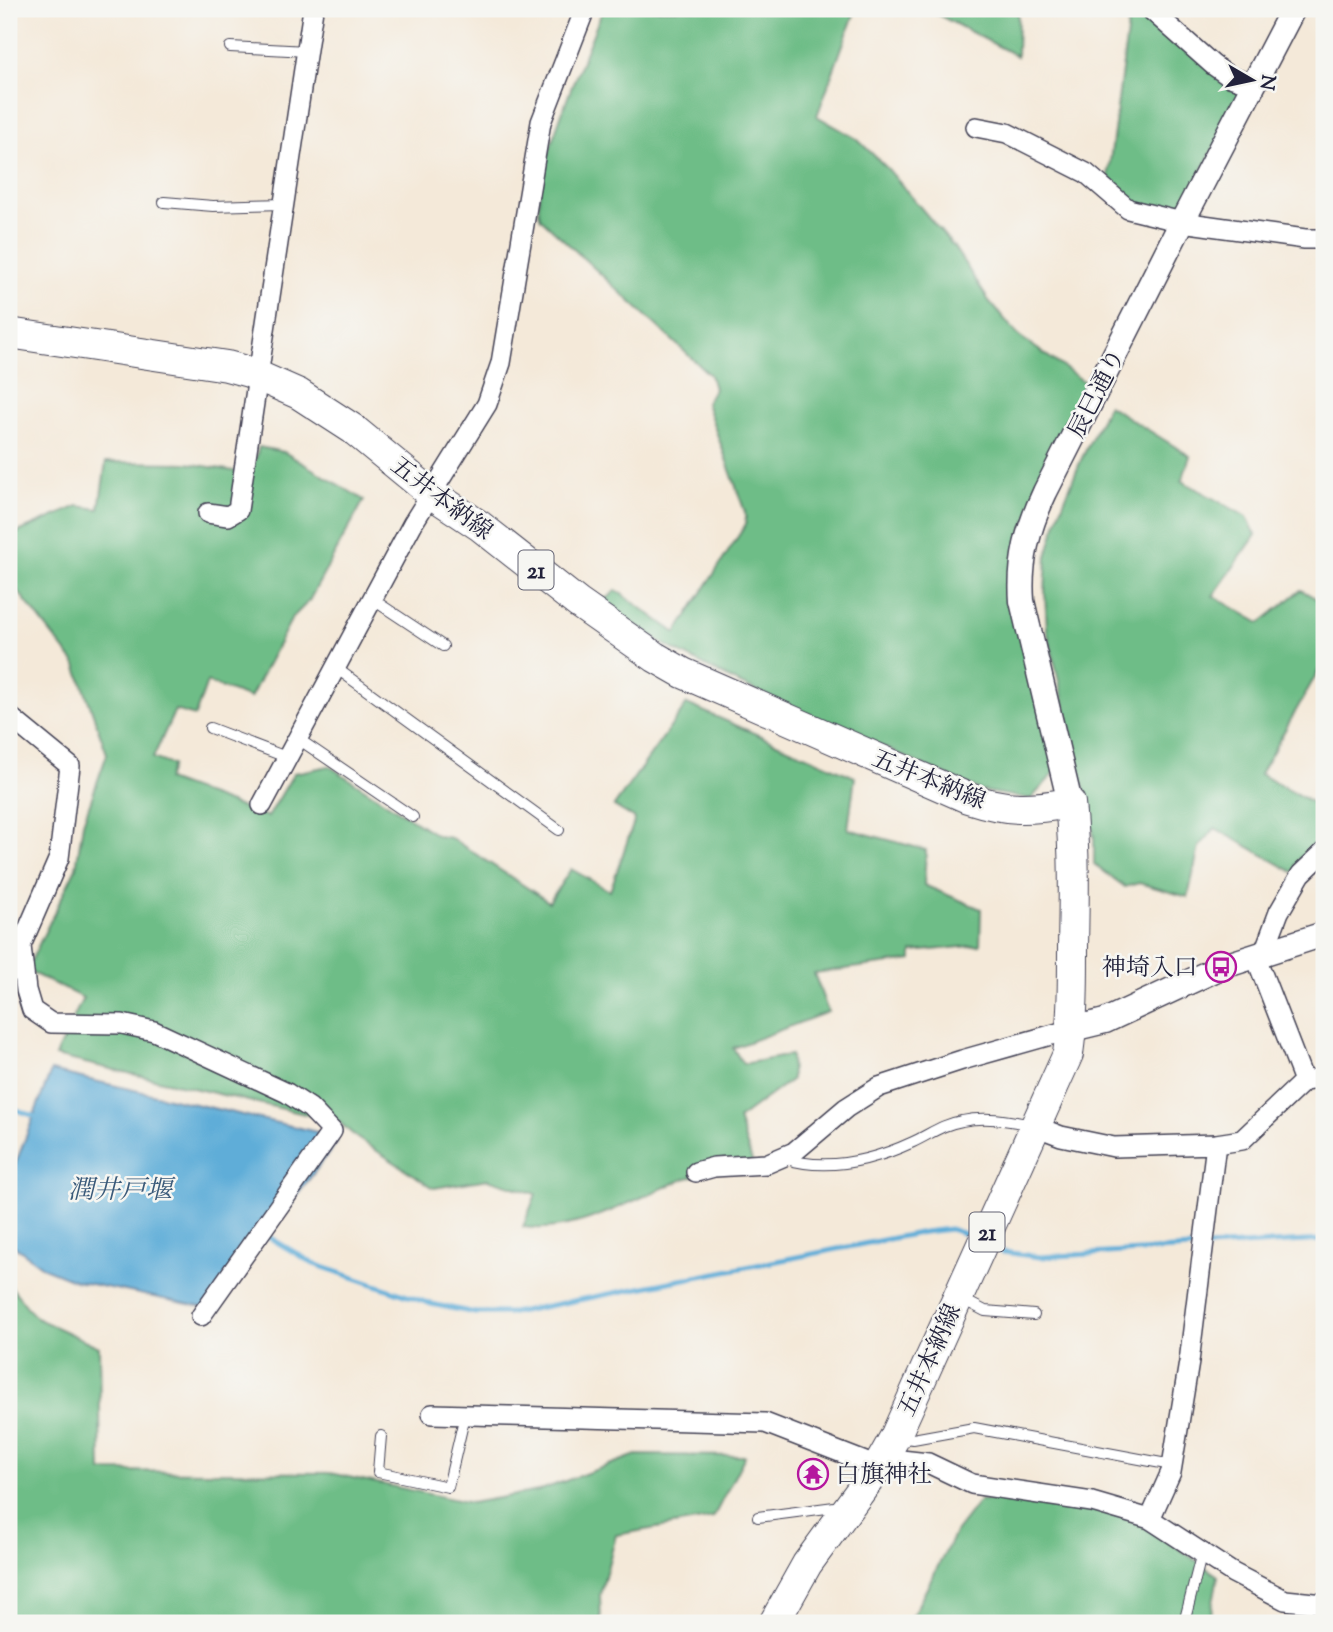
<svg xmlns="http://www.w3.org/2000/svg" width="1333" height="1632" font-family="'Sorts Mill Goudy','Noto Serif JP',serif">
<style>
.forest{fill:#6ebd87;stroke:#487061;stroke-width:2}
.water{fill:#5eadd8;stroke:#40688a;stroke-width:2}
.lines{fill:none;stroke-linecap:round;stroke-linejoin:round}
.stream{stroke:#5eadd8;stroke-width:5}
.service-casing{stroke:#424053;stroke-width:12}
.minor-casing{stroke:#424053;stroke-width:22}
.tertiary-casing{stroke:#424053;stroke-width:27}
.primary-casing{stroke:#424053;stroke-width:32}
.service{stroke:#fff;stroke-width:10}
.minor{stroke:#fff;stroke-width:19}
.tertiary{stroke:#fff;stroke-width:24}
.primary{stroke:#fff;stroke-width:30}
.labels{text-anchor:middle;stroke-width:5;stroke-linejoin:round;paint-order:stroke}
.shield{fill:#f6f6f2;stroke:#626272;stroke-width:2}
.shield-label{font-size:23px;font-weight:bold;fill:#22223b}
.street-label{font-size:24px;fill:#22223b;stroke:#f6f6f2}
.poi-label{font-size:24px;fill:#22223b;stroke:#f6f6f2;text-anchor:end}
.water-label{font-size:26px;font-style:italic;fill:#3a5a7a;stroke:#f6f6f2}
</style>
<rect width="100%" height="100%" fill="#f6f6f2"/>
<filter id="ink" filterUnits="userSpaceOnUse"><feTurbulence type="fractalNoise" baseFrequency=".0143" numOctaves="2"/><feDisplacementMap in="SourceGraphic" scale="14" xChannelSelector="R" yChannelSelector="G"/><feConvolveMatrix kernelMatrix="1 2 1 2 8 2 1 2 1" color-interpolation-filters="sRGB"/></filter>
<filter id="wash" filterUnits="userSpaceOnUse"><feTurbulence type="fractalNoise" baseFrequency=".00686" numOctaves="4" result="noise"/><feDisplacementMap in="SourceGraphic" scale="28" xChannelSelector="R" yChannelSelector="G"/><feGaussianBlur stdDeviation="1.57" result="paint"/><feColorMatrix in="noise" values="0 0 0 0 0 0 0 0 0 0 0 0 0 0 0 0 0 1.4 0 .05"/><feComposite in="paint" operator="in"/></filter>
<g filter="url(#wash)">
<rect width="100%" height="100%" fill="#f4e9d9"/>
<path class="forest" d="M603,9h253l-39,107 40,23 31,30 66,78 35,54 30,35 74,52 -71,143 35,239 -26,29 -49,-8 -244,-108 -73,-38 -66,-45 10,-3 7,-7 60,43 70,-109 -1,-12 -39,-109 8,-14 -4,-14 -169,-156c-15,-33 47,-171 62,-210z
M927,9h91l-1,47z
M1130,9h23l91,80 -68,133 -56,-24 1,-8 -13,-13z
M1108,405l82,51 -8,25 65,36 9,18 -43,61 47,27 41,-33 23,13v58l-64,113 64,35v50l-20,19 -89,-50 -16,19 -11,50 -49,-14 -14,4 -31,-23v-26l-3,-19 -44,-189 -2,-37 2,-37 13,-45 21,-51z
M259,447l25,5 80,48 -55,101 -17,17 -42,80 -43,-16 -12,34 -20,-6 -22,48 19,7 -5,15 101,37 26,-44 35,-7 109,70 13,2 98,64 22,-33 39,22 25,-72 -21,-13 73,-102 168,73 -7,52 78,21 -2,35 57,24 -1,36 -68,7v8l-98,13 14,39 -95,36 10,16 48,-9 1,24 -54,40 16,48c-18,2 -38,2 -55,7 -55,17 -117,62 -176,53l13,-33 -48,-15 -54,9 -77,-50 -18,-16 -284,-66 28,-58 -51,-25 -4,-6 48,-99 7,-45 24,-69 -31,-89 -67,-85v-44l69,-30 21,3 7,-47 81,1 64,11z
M9,1284l27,34 63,29 2,124 229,2 141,30 67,-12 98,-36 109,1 -32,62 -97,17 -16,60 1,28h-592z
M980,1500l131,1 107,75 -9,47h-300l47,-92z"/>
<path class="water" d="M51,1071l279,64 7,7 -125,167 -136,-28 -32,-13 -35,-26v-61z"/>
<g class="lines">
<path class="stream" d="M9,1107l25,9
M267,1236l47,28 117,40 44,9h37l412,-81 26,-3 24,8
M992,1247l11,5 37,5 284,-17"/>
</g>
</g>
<g filter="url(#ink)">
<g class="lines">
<g class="service-casing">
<path id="service" d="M230,47l77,4
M164,202l49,4 71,-2
M372,599l71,47
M336,668l223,162
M210,728l76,29
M297,738l116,79
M783,1158c43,14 89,3 130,-16 17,-8 30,-18 49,-21 23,-5 46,-1 69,4
M962,1299l23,12 49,4
M381,1436l-3,36 70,15 17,-72
M898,1437l15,2 61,-11 198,37
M758,1517l84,-11
M1184,1623l18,-71"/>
</g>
<g class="minor-casing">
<path id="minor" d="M1150,9l63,56 17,12 25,8
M976,127l31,6 79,40 42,36 54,13 123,17h19
M208,513l20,3 10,-6 75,-501
M9,716l61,50 -11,92 -50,115
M262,805l151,-282 74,-119 14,-41 40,-241 44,-113
M21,946l5,44 6,20 19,13 71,1 32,7 133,62 23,15 22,23 -131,185
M1264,952l15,-40 22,-38 23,-22
M1255,955l49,126
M1035,1126l26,10 53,11 102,-3 26,-4 62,-59 20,-3
M696,1172l18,-5 52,-3 28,-12 52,-44 33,-21 83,-27 110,-31
M432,1414l333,9 113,44
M883,1458l45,5 44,21 120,18 58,17 83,54 52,27 39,4
M1150,1519l21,-47 18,-110 27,-218"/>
</g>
<g class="tertiary-casing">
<path id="tertiary" d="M1070,803l-48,-202c-3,-40 6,-73 23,-109l137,-270 111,-213
M1072,1029l33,-8 116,-54 103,-33"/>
</g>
<g class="primary-casing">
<path id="primary" d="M9,333l218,33 22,6 50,22 54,35 79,65 48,32 98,77 77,54 28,16 285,125c40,13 61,12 102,5 5,48 4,96 3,144 0,36 0,72 -5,107l-173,383 -17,30 -71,97 -33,59"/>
</g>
<use href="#service" class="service"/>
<use href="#minor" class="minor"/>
<use href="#tertiary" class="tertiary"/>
<use href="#primary" class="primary"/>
</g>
</g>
<defs>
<g id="bus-ring" transform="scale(1.575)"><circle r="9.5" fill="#f6f6f2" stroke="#b5179e" stroke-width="1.5"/><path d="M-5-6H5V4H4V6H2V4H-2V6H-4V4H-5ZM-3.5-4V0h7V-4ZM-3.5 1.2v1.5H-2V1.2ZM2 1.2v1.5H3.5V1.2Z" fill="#b5179e"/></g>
<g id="temple-ring" transform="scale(1.575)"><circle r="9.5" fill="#f6f6f2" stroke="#b5179e" stroke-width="1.5"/><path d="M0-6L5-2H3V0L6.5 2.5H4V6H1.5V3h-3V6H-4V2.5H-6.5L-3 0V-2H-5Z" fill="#b5179e"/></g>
</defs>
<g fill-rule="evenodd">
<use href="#bus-ring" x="1221" y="967"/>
<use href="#temple-ring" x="813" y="1474"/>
</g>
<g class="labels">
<g class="shield">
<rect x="518.5" y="550.5" width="35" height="39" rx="5"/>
<rect x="969.5" y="1212.5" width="35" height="39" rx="5"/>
</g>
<g class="shield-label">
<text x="536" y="578">21</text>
<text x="987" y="1240">21</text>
</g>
<g class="street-label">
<text transform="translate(1096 393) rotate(-63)" y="8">辰巳通り</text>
<text transform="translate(442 498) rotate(37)" y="8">五井本納線</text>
<text transform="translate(929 779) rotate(22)" y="8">五井本納線</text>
<text transform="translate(929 1360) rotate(-66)" y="8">五井本納線</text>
</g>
<g class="poi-label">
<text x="1198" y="975">神埼入口</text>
<text x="836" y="1482" text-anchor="start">白旗神社</text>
</g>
<g class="water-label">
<text x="120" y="1198">潤井戸堰</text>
</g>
</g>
<rect width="1333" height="1632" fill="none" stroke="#f6f6f2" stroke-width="35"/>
<g transform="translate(1252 80) rotate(99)" stroke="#f6f6f2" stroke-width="5" paint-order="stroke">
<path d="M0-5L12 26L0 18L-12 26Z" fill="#22223b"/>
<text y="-10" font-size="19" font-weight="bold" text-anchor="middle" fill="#22223b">N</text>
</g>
</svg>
